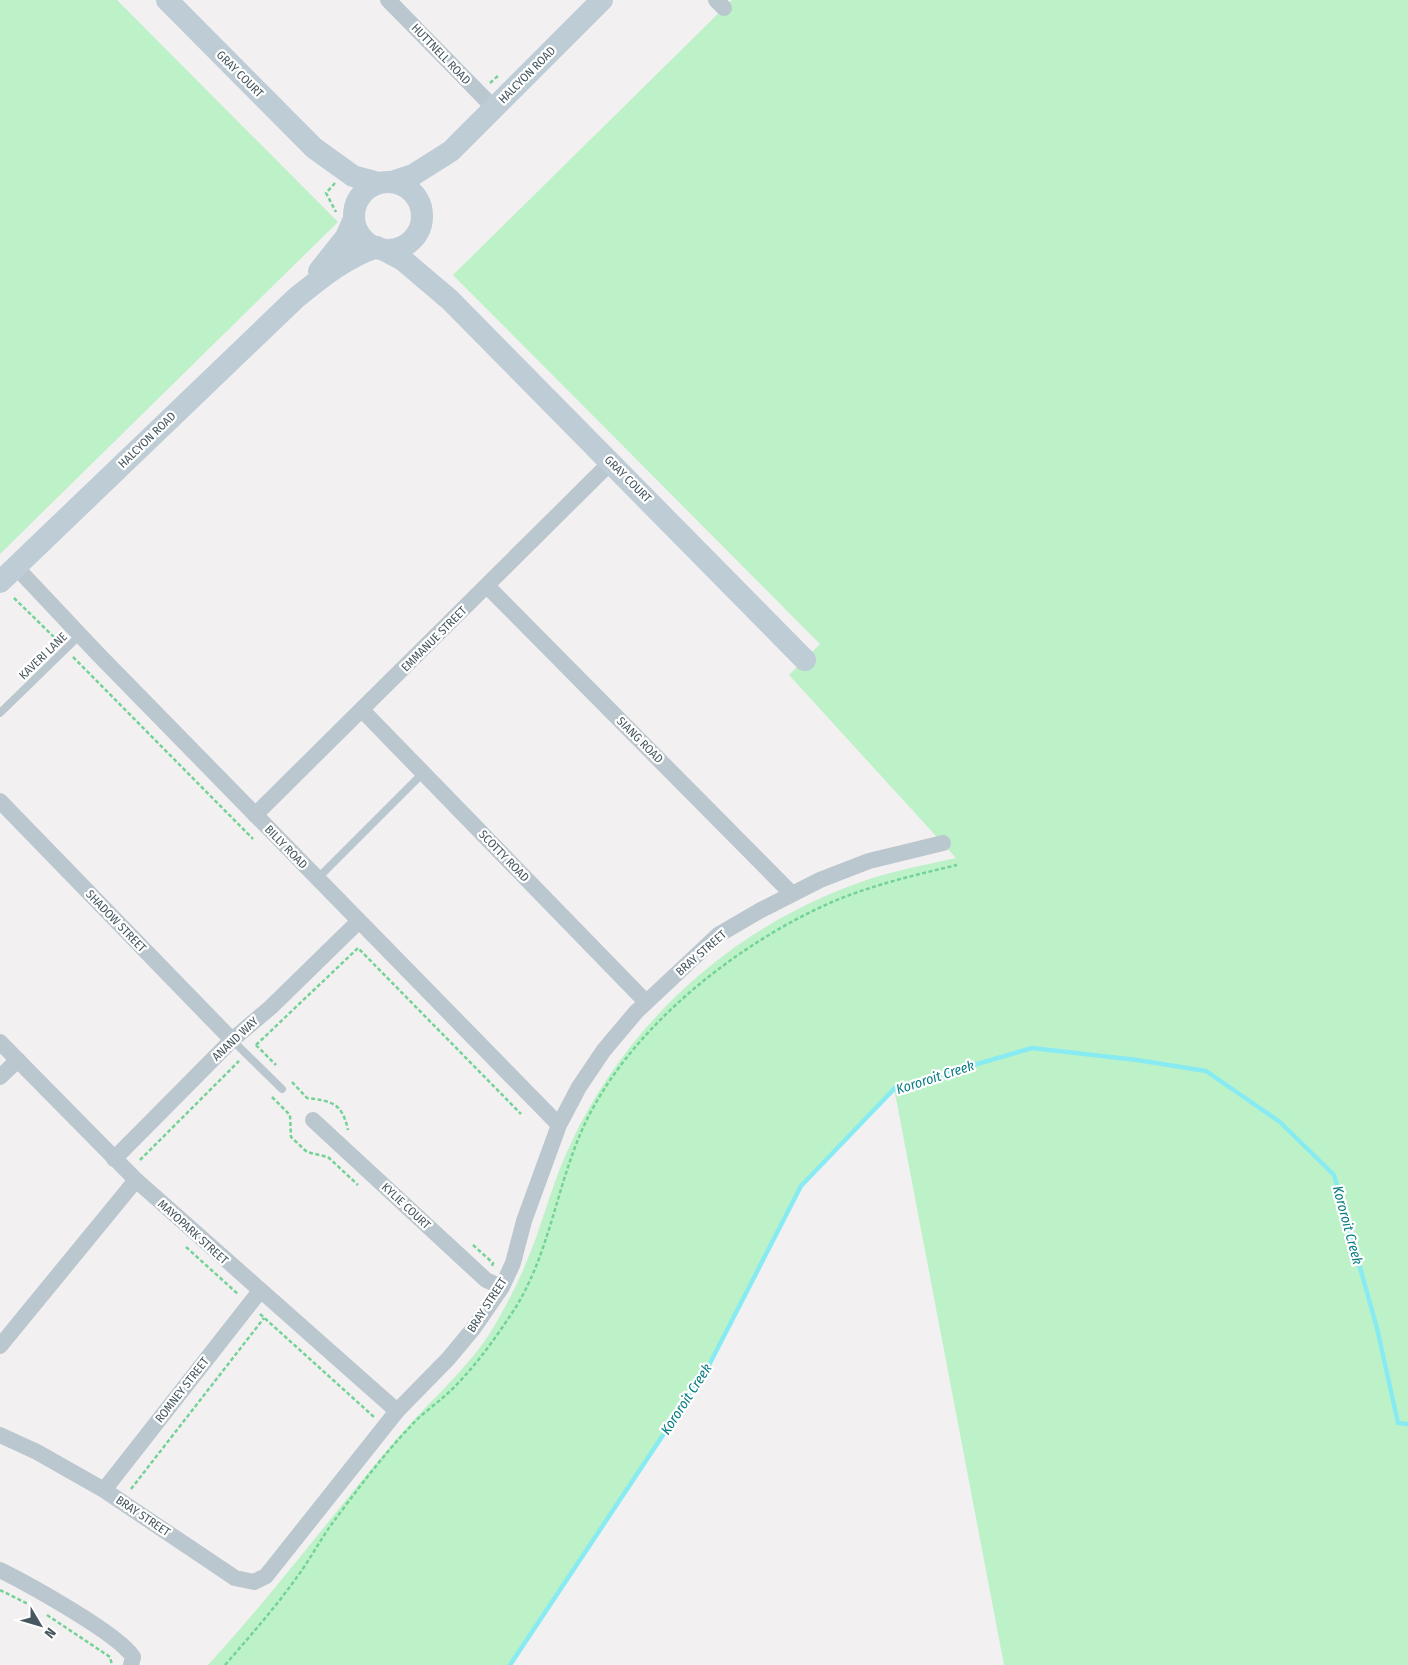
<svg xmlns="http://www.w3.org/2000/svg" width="1408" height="1665" font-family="'Fira Sans Condensed',sans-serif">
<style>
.green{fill:#bdf2c9}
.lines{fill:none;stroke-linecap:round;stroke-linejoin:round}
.stream{stroke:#88ebf1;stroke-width:4.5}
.path{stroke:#73d295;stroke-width:2.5;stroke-dasharray:4 2.5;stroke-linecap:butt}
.lane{stroke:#bbc7ce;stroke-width:8}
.street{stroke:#bbc7ce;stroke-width:16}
.secondary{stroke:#bdccd5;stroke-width:22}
.labels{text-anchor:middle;stroke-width:4.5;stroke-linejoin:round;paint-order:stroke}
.street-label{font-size:12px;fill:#47575f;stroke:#fff}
.water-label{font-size:14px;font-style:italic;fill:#087d84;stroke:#fff}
</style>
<rect width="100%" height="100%" fill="#f3f0f1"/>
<path class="green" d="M0,0h117l221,222 -338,332z
M732,0h676v1665h-404l-110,-577 -93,98 -94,183 -197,296h-302c66,-72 124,-150 187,-224 31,-37 69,-68 95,-108 16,-26 30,-54 41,-82 14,-36 23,-73 40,-108 57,-122 162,-216 290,-261 31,-11 63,-17 95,-24l-167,-183 31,-31 -367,-369z"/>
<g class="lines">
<path class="stream" d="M510,1665l197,-296 94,-183 94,-98 137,-40 105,12 69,11 74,51 54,53 43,153 21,95 10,1"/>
<path class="path" d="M490,83l9,-8
M335,183l-9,10 10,19
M14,598l45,44
M73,657l180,182
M256,1045l20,20
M256,1045l102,-97 163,166
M292,1082l15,16c25,3 35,5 41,32
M272,1097l18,18 1,22 16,15 21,5 30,28
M140,1160l99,-99
M473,1245l20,18 -1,3
M186,1247l53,48
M260,1314l114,103
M131,1489l133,-171
M0,1590l30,15
M47,1615l63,42 2,8
M225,1665c25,-29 50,-57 72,-88 12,-16 22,-35 34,-52 23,-31 52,-70 78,-97 11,-13 26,-23 38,-34 26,-24 47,-54 67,-84 35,-55 42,-121 68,-180 44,-99 152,-185 250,-228 40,-17 83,-27 125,-37"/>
<path class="lane" d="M0,713l80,-78
M317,879l106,-106
M232,1040l50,49"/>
<path class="street" d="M388,0l106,108
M716,0l8,8
M16,567l81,86 462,472
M487,586l305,308
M362,710l284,292
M0,801l232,239
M255,815l356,-353
M0,1042l136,138 261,231
M0,1077l18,-17
M313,1120l173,160 16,7
M114,1159l118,-119 39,-33 87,-85
M0,1346l136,-166
M0,1435l37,17 67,38 131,88 19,4 12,-6 131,-165 51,-52 25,-30 29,-42 11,-24 11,-42 35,-96 20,-38 25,-37 32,-38 82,-77 43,-25 59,-30 49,-19 74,-18
M104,1490l156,-199
M0,1570c28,14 119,64 133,87l-2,8"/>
<path class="secondary" d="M167,0l147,148 39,28 26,7
M392,182l21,-7 38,-24 151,-151
M354 216a34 34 0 1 1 68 0a34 34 0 1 1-68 0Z
M382,249l21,11 47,40 355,360
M319,271l27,-34 8,-18
M0,582l296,-284c25,-20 50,-41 81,-51"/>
</g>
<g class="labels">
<g class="street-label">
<text transform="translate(441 54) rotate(46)" y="4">HUTTNELL ROAD</text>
<text transform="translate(240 74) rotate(45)" y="4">GRAY COURT</text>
<text transform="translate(527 75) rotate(-45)" y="4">HALCYON ROAD</text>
<text transform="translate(147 440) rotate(-44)" y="4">HALCYON ROAD</text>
<text transform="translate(628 479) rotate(45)" y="4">GRAY COURT</text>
<text transform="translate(434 639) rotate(-45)" y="4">EMMANUE STREET</text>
<text transform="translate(43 656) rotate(-44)" y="4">KAVERI LANE</text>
<text transform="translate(640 740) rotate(45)" y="4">SIANG ROAD</text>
<text transform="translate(286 847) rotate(46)" y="4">BILLY ROAD</text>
<text transform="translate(504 856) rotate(46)" y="4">SCOTTY ROAD</text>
<text transform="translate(116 921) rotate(46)" y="4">SHADOW STREET</text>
<text transform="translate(701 953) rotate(-41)" y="4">BRAY STREET</text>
<text transform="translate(235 1039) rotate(-43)" y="4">ANAND WAY</text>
<text transform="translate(406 1206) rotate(43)" y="4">KYLIE COURT</text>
<text transform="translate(193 1232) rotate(42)" y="4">MAYOPARK STREET</text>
<text transform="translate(487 1305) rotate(-57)" y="4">BRAY STREET</text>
<text transform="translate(182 1390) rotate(-52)" y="4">ROMNEY STREET</text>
<text transform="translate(143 1516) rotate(34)" y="4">BRAY STREET</text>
</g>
<g class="water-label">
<text transform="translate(935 1077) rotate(-18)" y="5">Kororoit Creek</text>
<text transform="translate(1348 1225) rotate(75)" y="5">Kororoit Creek</text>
<text transform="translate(686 1399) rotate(-57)" y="5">Kororoit Creek</text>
</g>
</g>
<g transform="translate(40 1625) rotate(128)" stroke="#ffffff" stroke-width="4" paint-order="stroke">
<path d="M0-4L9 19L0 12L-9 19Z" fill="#47575f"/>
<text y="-8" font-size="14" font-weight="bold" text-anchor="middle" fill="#47575f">N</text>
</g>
</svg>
